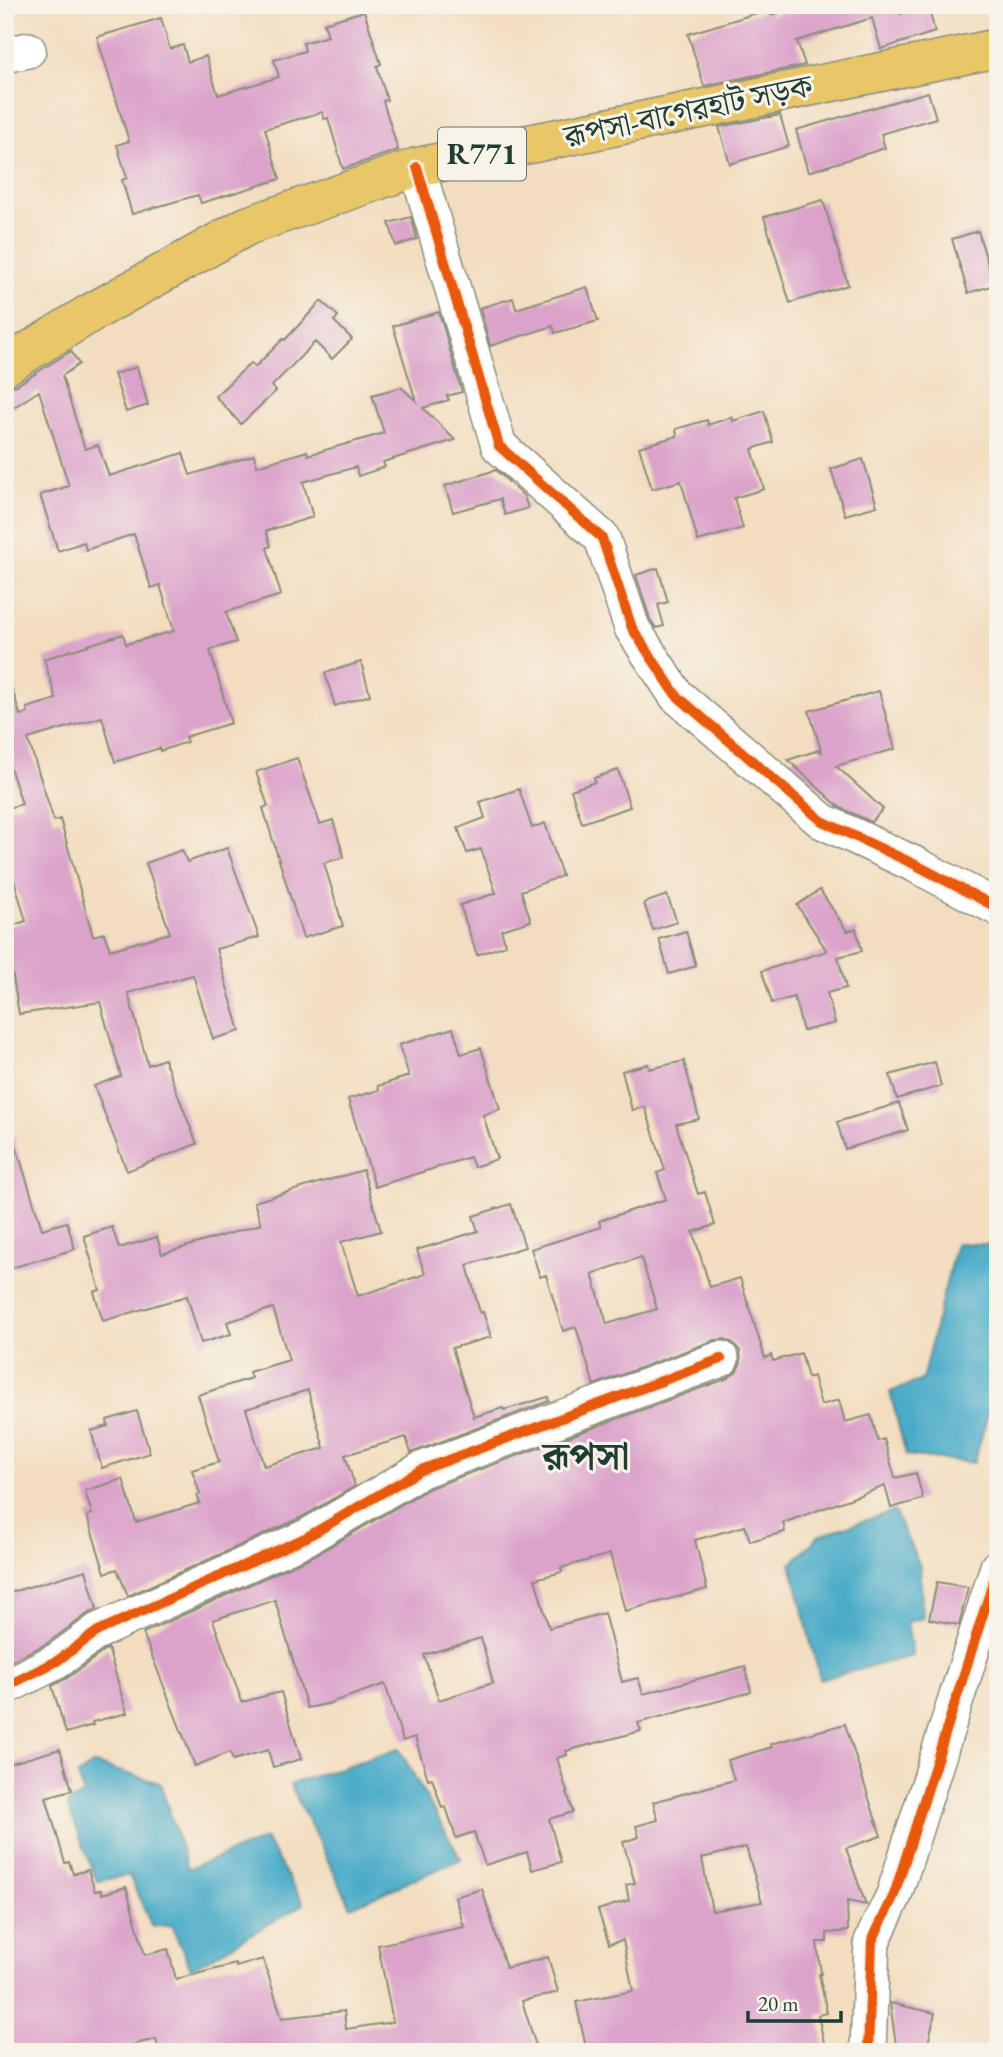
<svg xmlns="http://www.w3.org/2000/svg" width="1003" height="2057" font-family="'EB Garamond','Noto Serif Bengali',serif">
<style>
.water{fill:#49abc8;stroke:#34747e;stroke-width:2}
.building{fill:#dba3ca;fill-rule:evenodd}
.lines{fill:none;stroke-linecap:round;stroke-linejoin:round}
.street-casing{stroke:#898d7a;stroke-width:38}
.primary-casing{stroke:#898d7a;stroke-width:41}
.street{stroke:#fff;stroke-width:35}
.primary{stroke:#e9c769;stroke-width:38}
.cycleway-casing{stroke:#f7f3e8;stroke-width:15}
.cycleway{stroke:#e8590c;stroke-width:10}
.labels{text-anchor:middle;stroke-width:6;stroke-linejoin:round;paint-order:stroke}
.shield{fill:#f7f3e8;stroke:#60746a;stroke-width:2}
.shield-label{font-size:30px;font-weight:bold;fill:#1f3d34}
.street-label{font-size:32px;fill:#1f3d34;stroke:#f7f3e8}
.district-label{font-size:38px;font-weight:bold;fill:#1f3d34;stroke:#f7f3e8}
</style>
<rect width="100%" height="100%" fill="#f7f3e8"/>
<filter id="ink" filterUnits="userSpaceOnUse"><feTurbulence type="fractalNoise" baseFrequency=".0143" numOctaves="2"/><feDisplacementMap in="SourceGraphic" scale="14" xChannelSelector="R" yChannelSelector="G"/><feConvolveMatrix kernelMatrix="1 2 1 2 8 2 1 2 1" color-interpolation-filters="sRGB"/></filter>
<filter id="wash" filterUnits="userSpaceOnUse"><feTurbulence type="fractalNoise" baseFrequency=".00686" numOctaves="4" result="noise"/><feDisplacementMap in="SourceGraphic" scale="28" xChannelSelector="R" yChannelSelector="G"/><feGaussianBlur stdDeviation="1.57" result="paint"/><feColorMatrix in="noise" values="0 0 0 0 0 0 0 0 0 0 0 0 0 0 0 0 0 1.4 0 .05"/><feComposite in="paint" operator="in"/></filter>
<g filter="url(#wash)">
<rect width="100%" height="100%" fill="#f3ddc0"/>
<path class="water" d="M956,1243l42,2v134l-24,84 -68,-8 -16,-63 32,-12z
M894,1511l26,55 3,52 -16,4 6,34 -93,23 -29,-115 29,-29z
M399,1749l62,110 -110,48 -61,-123z
M94,1764l66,19 28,86 77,-30 39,65 -113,65 -20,-44 -19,2 -23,-52 -32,6 -30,-77 16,-10 -5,-19z"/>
<g id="blocks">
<path class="building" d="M804,5h93l3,9 28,-8 7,26 -54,17 -9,-31 -75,23 8,24 -101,21 -16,-52 82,-25 1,6z
M364,11l17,53 -4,2 10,34 -4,1 15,49 -55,19 -15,-51 -4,1 -2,-7 -57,17 15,50 -79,24 -3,-8 -66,19 -10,-34 5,-2 -10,-33 12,-4 -32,-104 64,-19 9,31 13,-4 5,17 18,-6 12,39 61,-18 -5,-17 31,-9 -2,-8 25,-7 -4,-13z
M928,92l8,26 -55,16 4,14 -77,24 -12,-42z
M780,115l9,31 -59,18 -11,-37z
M823,200l25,85 -58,18 -26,-86z
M411,217l6,22 -21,7 -7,-23z
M978,231l16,54 -26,8 -16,-54z
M587,287l11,34 -43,12 -2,-7 -63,20 -10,-38 33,-10 3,11z
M321,301l17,15 -4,5 18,18 -20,20 -17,-17 -43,44 4,5 -35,33 -26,-28 36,-33 4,4 28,-28 2,1z
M439,312l23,80 -15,4 2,4 -26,8 32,32 -72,22 2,5 -27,9 -2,-9 -53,15 10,35 -47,14 5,15 -4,2 14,47 -55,17 10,30 -26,8 21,73 -46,14 2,5 -27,9v-3l-45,14 -13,-45 -74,22 26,82 6,-2 33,117 11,-3 6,17 60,-17 -24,-70 36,-13 5,12 40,-14 32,89 -43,12 24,82 -27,8 -20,-64 -65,18 20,72 16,-6 33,85 -70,27 -33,-85 27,-10 -21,-74 -81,12 -14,-86 21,-7 -21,-72v-40l17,-5 -17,-52v-66l6,-1 9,30 8,-2 -1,-5 29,-9 -12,-40 79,-25 3,10 48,-13 -14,-46 -9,3 -17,-54 -48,16 -2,-8 -26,9 -18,-56 29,-9 -30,-95 -34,22v-25l12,-3 54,-34 8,13 -17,12 23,73 13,-4 11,31 74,-23 7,22 64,-20 3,11 50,-15 1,4 76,-22 -12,-38 29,-8 15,14 -23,-75z
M137,367l11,38 -22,7 -12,-38z
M764,411l9,31 -21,7 12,40 -30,9 9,30 -45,13 -17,-60 -29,8 -13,-42 38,-11 -1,-7 31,-9 1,5 24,-8 1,4z
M863,459l14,47 -32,9 -14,-46z
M496,470l28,26 4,12 -23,7 -5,-16 -47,13 -8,-26z
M658,568l10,34 -10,3 6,21 -8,2 -6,-9 -14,-44z
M361,662l9,33 -35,11 -10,-33z
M879,691l16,58 -59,17 47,43 -12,13 -32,-15 -51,-47 31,-10 3,3 -13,-42z
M297,758l23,66 13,-4 11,37 -20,6 19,63 -40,12 -40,-130 5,-2 -12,-34z
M618,770l12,37 -48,16 -11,-33 24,-8 -1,-4z
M519,789l13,39 13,-5 17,53 -41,15 10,30 -30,9 5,15 -29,10 -17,-50 36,-12 -15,-44 -14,4 -9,-25 27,-10 -5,-16z
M820,890l27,41 9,-2 6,22 -24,6 8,31 -19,5 8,30 -32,8 -9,-34 -22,6 -10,-32 65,-20 -30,-46z
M667,895l10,27 -24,8 -9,-27z
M686,931l10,35 -27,8 -10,-35z
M453,1028l8,26 20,-6 19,61 -17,6 14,44 -23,8 -4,-10 -95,30 -27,-88 31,-9 -1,-4 31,-10 -10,-31z
M684,1061l15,58 -23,5 22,70 7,-2 10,33 -22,7 17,55 30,-9 25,80 6,-3 2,6 28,-8 7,25 5,-2 8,29 18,-5 6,22 26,-7 7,26 6,-2 11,39 21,-5 7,26 -32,9 -6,-22 -102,37 2,9 -35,9 -5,-15 -50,14 12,49 -82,22 -15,-57 -49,14 1,4 -27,7 14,49 55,-15 18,69 16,-4 5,16 102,-28 6,26 -113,31 3,8 -75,20 1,4 -10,3 16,54 -24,7 12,43 -29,8 -5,-18 -42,13 -11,-33 -18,6 -10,-31 -4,1 -10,-30 -4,1 -13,-42 -12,4 -18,-57 -58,20 -20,4 -32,-108 -62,20 29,82 39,-10 20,67 -28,8 -5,-17 -35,10 -3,-8 -35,14 -52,-133 172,-78 115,-67 298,-110 9,-7 4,-9 -1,-11 -7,-8 -8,-4 -10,1 -121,45 -18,-58 -13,4 -17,-56 -6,2 -9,-28 70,-22 -2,-6 67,-22 -9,-26 8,-3 -20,-63 -13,3 -10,-39 26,-7 1,5zM641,1257l16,52 -50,15 -15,-50zM481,1638l12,45 -54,17 -15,-45z
M935,1062l6,24 -44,13 -7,-24z
M899,1103l9,27 -63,19 -8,-27z
M11,1130l31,99 25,-7 8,27 -70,21v-55l7,-2 -7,-22v-60z
M363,1170l18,61 -40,11 17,54 67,-22 -8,-24 61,-19 -5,-15 38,-12 14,43 -58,18 13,48 3,-1 8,25 -39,11 22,69 29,-9 1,2 44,-13 1,4 -138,52 -5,-16 -61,18 10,31 -57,33 -170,77 -11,-27 -12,4 -18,-57 5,-2 -7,-23 38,-12 13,43 64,-19 -3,-8 3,-1 -8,-24 27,-8 -21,-67 53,-17 -2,-6 40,-12 -16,-52 -46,14 4,12 -30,9 -14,-47 -84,25 -9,-29 6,-2 -16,-54 28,-9 7,21 38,-11 5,17 99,-30 -7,-22zM308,1390l16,58 -60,18 -18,-57z
M137,1411l13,42 -48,15 -11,-37 17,-5 -1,-6z
M86,1570l11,39 -11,6 -40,29 -41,20v-70z
M937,1582l31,5 -9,38 -30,-6z
M108,1648l19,65 -35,9 1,3 -27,8 -14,-47 17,-9z
M845,1724l36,112 -35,12 20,57 -19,-4 1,30 -21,2v9h-10l4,32h-2l8,39 -9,2 8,37h-239l-11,-50 57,-11 -10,-51 -14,4 -11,-34 31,-10 -3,-15 9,-2 -12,-41 16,-5 -3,-11 22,-6 -5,-18 81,-22 -6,-20 44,-13 -1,-3zM746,1847l16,55 -50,9 -10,-53z
M60,1749l12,41 -26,7 19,66 4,-1 4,12 15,-4 7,21 6,-1 1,4 24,-7 19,68 23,-6 8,30 60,-15v3l27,-8 19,59 62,-7 2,18 47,-7 -15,-77 86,-18 -9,-30 27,-8 24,79 42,-11 10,35 -36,9 14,45 -19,6h-358l-3,-13 -53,13h-94l-4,-13v-274z
M890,2003l45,10 -9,39h-29z"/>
</g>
</g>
<g filter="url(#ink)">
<use href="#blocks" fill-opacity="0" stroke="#898d7a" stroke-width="2"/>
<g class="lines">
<g class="street-casing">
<path id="street" d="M5,55l23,-5
M417,167l82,279 103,92 30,90 44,67 146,126 94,44 82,43
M5,1687l52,-26 41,-30 209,-94 114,-67 300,-111
M868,2052l4,-111 22,-46 104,-328"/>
</g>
<g class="primary-casing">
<path id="primary" d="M5,366l84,-52 158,-88 170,-59 581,-119"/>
</g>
<use href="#street" class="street"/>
<use href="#primary" class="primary"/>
<g class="cycleway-casing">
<path id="cycleway" d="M417,167l82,279 103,92 30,90 44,67 146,126 94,44 82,43
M5,1687l52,-26 41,-30 209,-94 114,-67 300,-111
M868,2052l4,-111 22,-46 104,-328"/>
</g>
<use href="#cycleway" class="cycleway"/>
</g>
</g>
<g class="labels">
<rect class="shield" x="438" y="127.5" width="88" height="53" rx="5"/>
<g class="shield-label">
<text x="482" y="164">R771</text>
</g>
<g class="street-label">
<text transform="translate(688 111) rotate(-12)" y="11">রূপসা-বাগেরহাট সড়ক</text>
</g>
<g class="district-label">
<text x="586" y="1469">রূপসা</text>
</g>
</g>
<rect width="1003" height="2057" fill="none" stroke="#f7f3e8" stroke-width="28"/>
<path d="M748 2011v10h93v-10" fill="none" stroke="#1f3d34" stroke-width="3.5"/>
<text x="758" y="2011" font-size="21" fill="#1f3d34" stroke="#f7f3e8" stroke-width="5" paint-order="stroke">20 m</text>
</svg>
